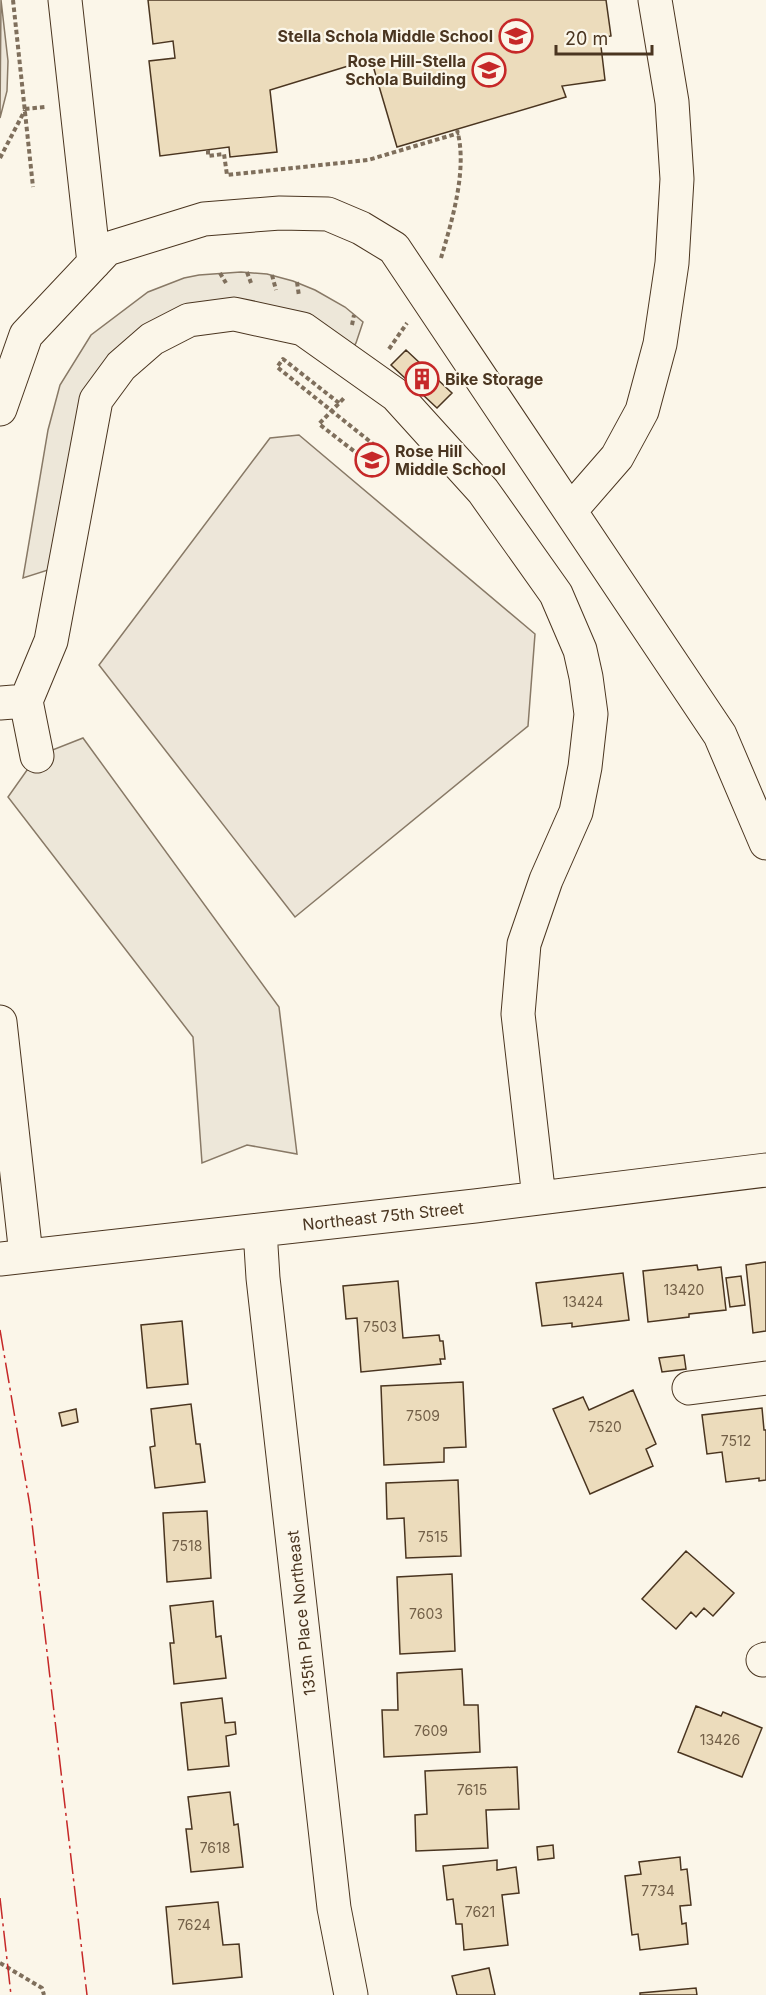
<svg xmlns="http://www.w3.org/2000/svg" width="766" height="1995" font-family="Inter,sans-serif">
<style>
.green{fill:#ede6d9;stroke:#887966;stroke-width:1.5}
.parking{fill:#ede7d9;stroke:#887966;stroke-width:1.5}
.building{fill:#ecdcbc;stroke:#4a3520;stroke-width:1.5}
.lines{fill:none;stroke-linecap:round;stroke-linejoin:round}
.minor-casing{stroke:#4a3520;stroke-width:35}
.path{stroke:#7f6f5c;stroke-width:4;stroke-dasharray:4.5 3;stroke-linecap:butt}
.minor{stroke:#fbf6e9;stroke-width:33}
.power{stroke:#c62828;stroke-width:1.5;stroke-dasharray:21 4.5 3 4.5;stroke-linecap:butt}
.labels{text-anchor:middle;stroke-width:4.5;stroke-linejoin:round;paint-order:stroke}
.number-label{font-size:14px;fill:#725f47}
.poi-label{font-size:16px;font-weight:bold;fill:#4a3520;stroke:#fbf6e9;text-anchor:end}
.street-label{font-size:16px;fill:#4a3520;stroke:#fbf6e9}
</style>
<rect width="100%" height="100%" fill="#fbf6e9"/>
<path class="green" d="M1,0l7,61 -1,30 -7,27z
M299,435l236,199 -7,92 -233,191 -196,-252 171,-227z"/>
<path class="parking" d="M241,272l26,2 26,7 22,9 30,17 18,15 -7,21 -10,16 -112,-45 -113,52 -54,198 -44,14 25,-148 12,-45 31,-50 57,-43 36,-14 15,-3z
M83,738l196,269 18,147 -50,-9 -45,18 -9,-126 -185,-240 29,-41z"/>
<path class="building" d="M148,0h458l5,36 -11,2 5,42 -43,6 4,11 -169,50 -26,-88 -101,31 7,62 -47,5 -1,-10 -69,9 -11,-95 26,-3 -2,-17 -20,3z
M406,350l46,43 -15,15 -46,-43z
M766,1262v69l-13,2 -7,-68z
M697,1265l1,5 23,-3 5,43 -37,4v3l-41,5 -5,-51z
M623,1273l6,47 -57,7v-4l-30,3 -6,-43z
M741,1276l4,29 -15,2 -4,-29z
M398,1281l5,57 36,-3 1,6h3l2,18h-5l1,5 -80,8 -4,-54 -11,1 -3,-33z
M182,1321l6,63 -41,4 -6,-63z
M684,1355l2,14 -24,3 -3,-14z
M463,1382l3,65 -22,1v14l-60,3 -3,-79z
M633,1390l23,54 -10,5 7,17 -63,28 -37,-85 30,-12 6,13z
M191,1404l5,40h4l5,38 -50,6 -5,-41 5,-1 -4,-37z
M762,1408l2,22h2v50l-7,1v-3l-33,4 -4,-30 -15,2 -5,-39z
M76,1409l2,13 -16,4 -3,-13z
M458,1480l3,76 -55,2 -2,-40 -17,1 -1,-36z
M207,1511l4,67 -44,4 -4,-69z
M686,1551l48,42 -21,23 -9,-8 -8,9 -5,-5 -15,17 -34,-30z
M452,1574l3,77 -55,3 -3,-77z
M213,1601l3,36 5,-1 5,42 -52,6 -4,-41h4l-4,-37z
M462,1669l2,36h14l2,47 -96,5 -2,-47h16l-1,-37z
M222,1698l3,25 10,-1 1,12 -10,2 3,30 -41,4 -7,-67z
M696,1706l25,10 2,-4 39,16 -20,49 -64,-25z
M517,1767l2,42 -33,1 2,38 -72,3 -1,-36 12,-1 -2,-43z
M230,1792l4,33 4,-1 5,43 -52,5 -5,-43h6l-4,-32z
M553,1845l1,13 -16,2 -1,-13z
M680,1857l1,13 6,-1 4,36 -11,1 2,18 4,-1 2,21 -48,6 -2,-16 -6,1 -7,-59 16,-2 -2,-12z
M497,1860v10l19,-3 3,26 -17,2 6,50 -44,5 -2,-26h-6l-3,-25 -6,1 -4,-34z
M218,1902l5,43 16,-1 3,33 -69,7 -7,-77z
M489,1968l6,27h-38l-5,-19z
M696,1988l1,7h-57v-2z"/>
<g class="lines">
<g class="minor-casing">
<path id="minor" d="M65,0l29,263
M0,409l26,-74 81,-86 97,-30 76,-6 48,1 33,14 33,20 326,487 46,108
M570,511l47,-54 25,-46 18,-67 12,-81 5,-84 -5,-77 -17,-102
M26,701l25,-60 45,-241 25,-34 31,-27 37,-19 45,-6 69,15 93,66 87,96 73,103 24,56 6,27 5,37 -6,53 -9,45 -30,68 -22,64 -6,70 21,184
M0,703l26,-2 11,55
M0,1022l26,233
M260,1230l3,48 71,630 17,87
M0,1259l475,-53 291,-36
M689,1388l77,-10
M763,1660l3,-1"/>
</g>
<path class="path" d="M13,0l20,187
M25,109l20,-2
M208,150v6l16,-2 3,21 141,-15 91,-27
M0,158l25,-48
M441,258c11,-37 27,-90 16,-128
M247,272l4,11
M220,273l6,10
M272,275l4,15
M297,282l2,14
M352,325l2,-10
M389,349l18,-26
M339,403l-56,-44 -6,8 111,89 -11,13 -58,-45 25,-26
M0,1963l42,25 2,7"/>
<use href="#minor" class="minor"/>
<path class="power" d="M0,1330l30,176 57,489
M0,1898l11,97"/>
</g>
<defs>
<g id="school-ring" transform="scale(1.725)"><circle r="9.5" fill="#fbf6e9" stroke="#c62828" stroke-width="1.5"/><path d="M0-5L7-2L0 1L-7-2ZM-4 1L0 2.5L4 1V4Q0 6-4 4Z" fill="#c62828"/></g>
<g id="building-ring" transform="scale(1.725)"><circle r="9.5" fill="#fbf6e9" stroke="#c62828" stroke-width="1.5"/><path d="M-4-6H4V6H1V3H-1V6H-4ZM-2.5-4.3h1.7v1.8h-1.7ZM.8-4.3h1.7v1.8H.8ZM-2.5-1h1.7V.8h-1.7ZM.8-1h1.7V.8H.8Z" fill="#c62828"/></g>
</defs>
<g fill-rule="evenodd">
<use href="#school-ring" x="516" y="36"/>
<use href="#school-ring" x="489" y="70"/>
<use href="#building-ring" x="422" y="379"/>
<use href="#school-ring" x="372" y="460"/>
</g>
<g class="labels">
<g class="number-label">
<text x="684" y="1295">13420</text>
<text x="583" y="1307">13424</text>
<text x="380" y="1332">7503</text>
<text x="423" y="1421">7509</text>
<text x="605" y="1432">7520</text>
<text x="736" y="1446">7512</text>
<text x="433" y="1542">7515</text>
<text x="187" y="1551">7518</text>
<text x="426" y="1619">7603</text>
<text x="431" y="1736">7609</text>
<text x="720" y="1745">13426</text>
<text x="472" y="1795">7615</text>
<text x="215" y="1853">7618</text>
<text x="658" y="1896">7734</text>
<text x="480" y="1917">7621</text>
<text x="194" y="1930">7624</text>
</g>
<g class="poi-label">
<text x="493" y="42">Stella Schola Middle School</text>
<text x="466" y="67">Rose Hill-Stella<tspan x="466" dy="18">Schola Building</tspan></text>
<text x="445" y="385" text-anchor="start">Bike Storage</text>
<text x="395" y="457" text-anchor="start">Rose Hill<tspan x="395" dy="18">Middle School</tspan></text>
</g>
<g class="street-label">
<text transform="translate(383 1216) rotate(-6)" y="6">Northeast 75th Street</text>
<text transform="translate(301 1613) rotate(-96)" y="6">135th Place Northeast</text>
</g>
</g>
<path d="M556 45v9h96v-9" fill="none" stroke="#4a3520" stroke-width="3"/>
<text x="565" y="45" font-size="18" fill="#4a3520" stroke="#fbf6e9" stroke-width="4.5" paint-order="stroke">20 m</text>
</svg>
